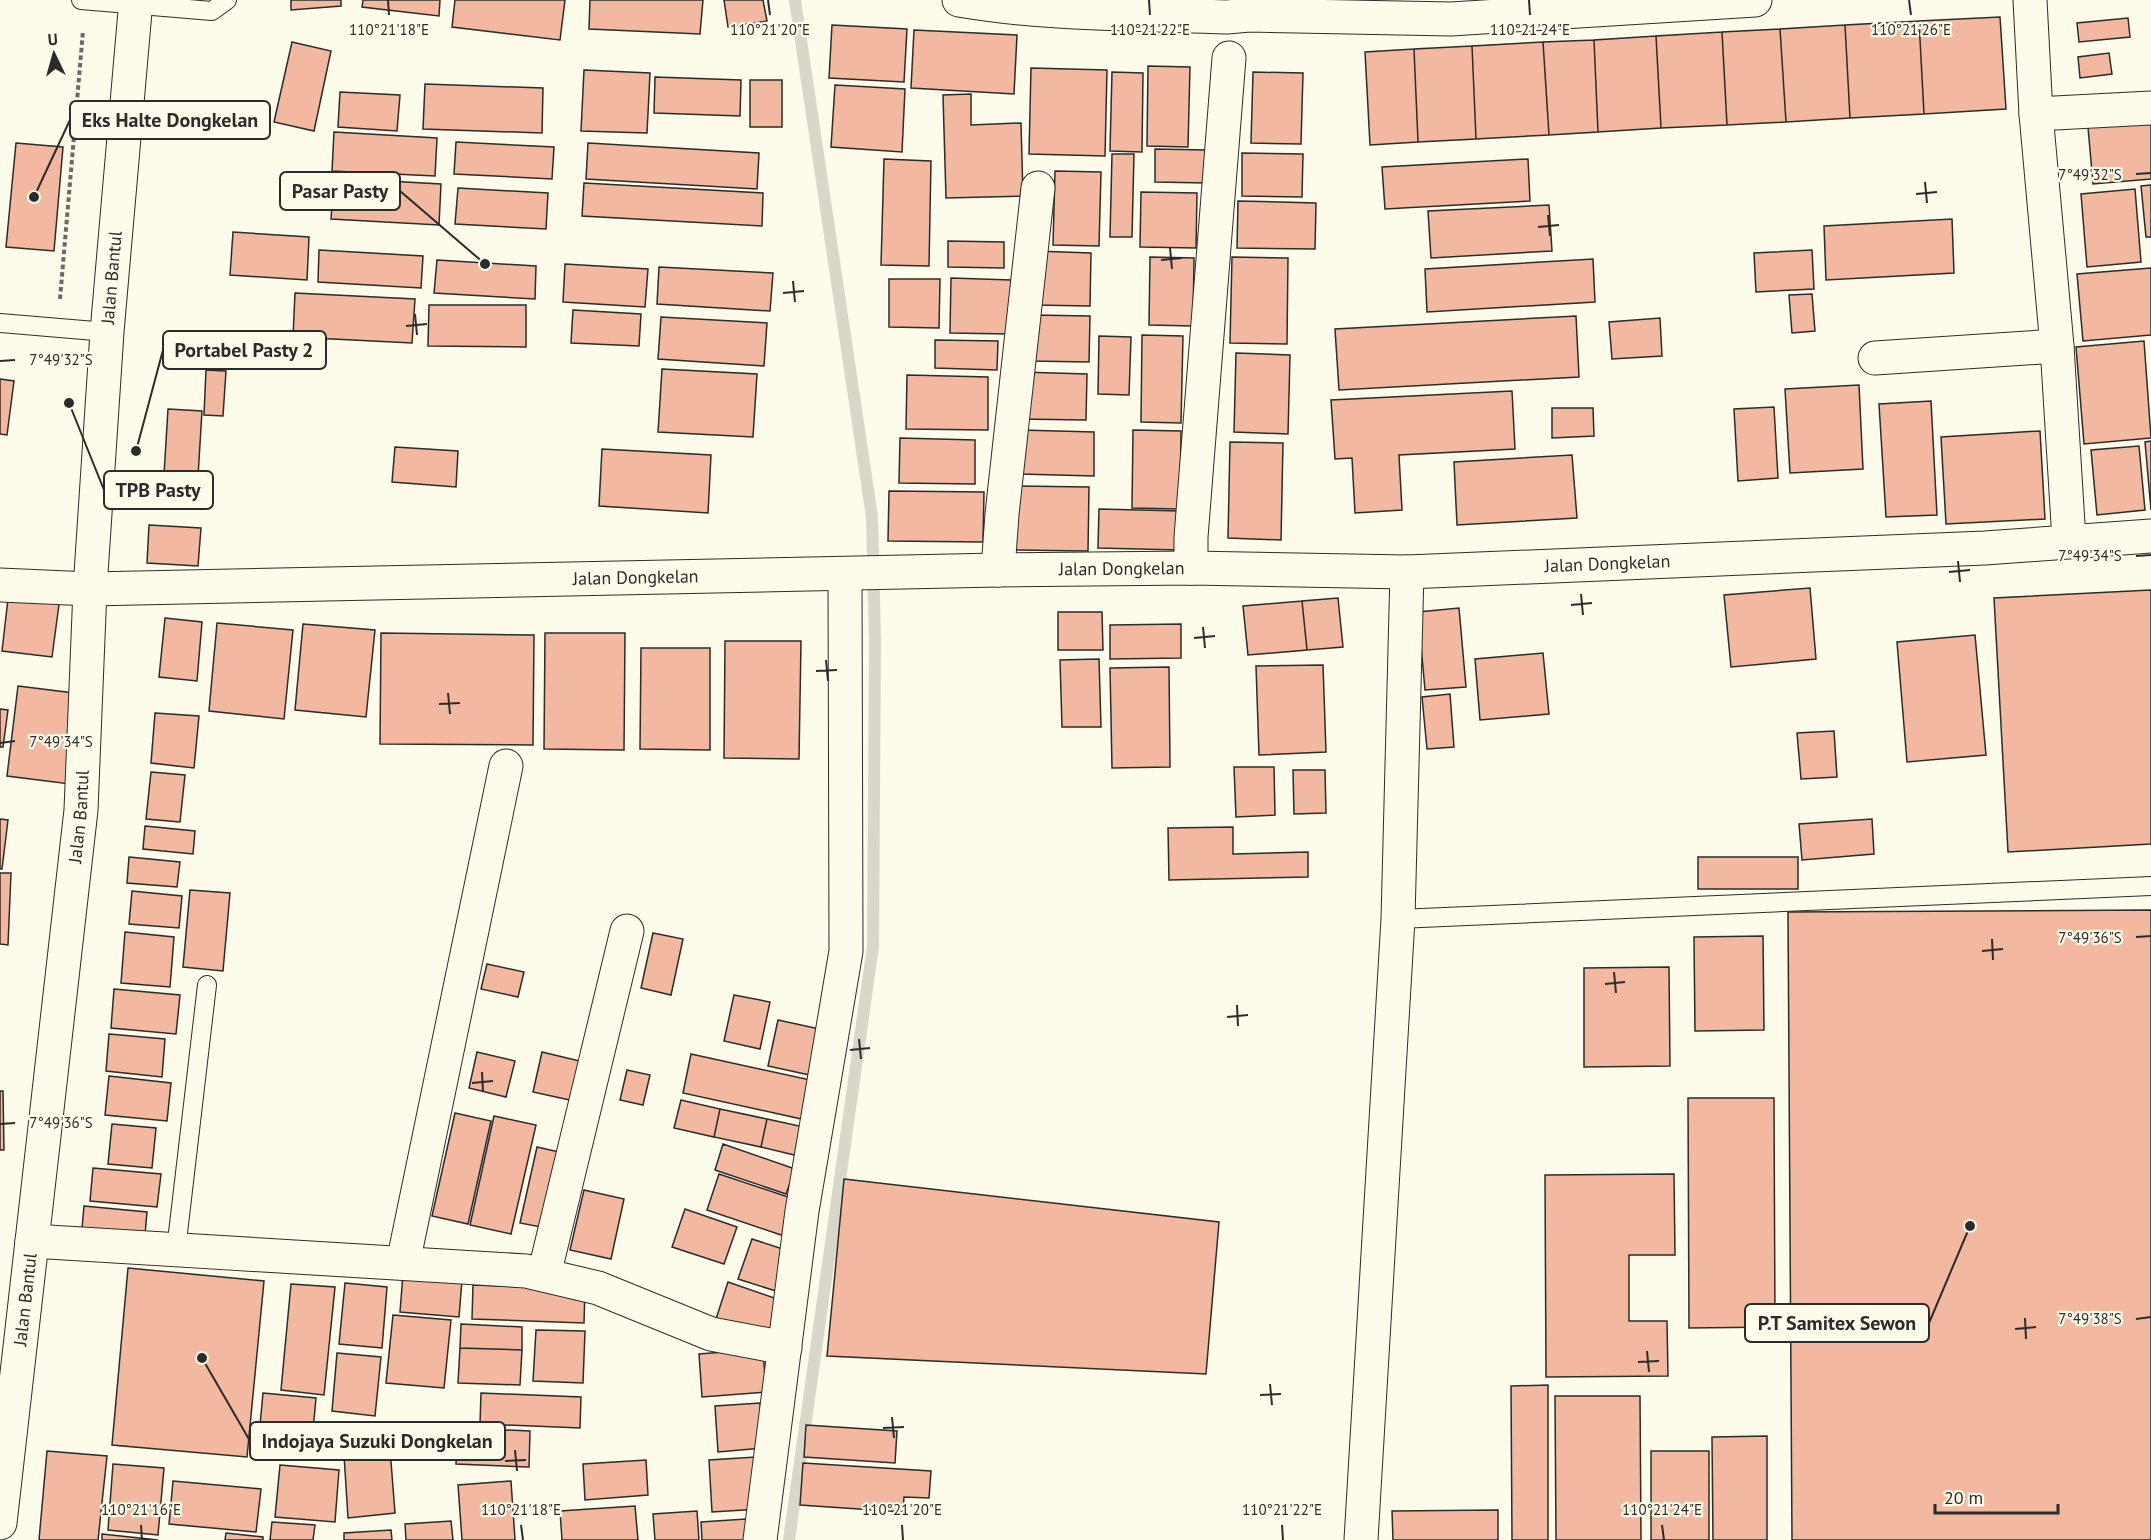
<svg xmlns="http://www.w3.org/2000/svg" width="2151" height="1540" font-family="'PT Sans',sans-serif">
<style>
.lines{fill:none;stroke-linecap:round;stroke-linejoin:round}
.stream{stroke:#d8d7c9;stroke-width:12}
.building{fill:#f2b8a0;stroke:#2b2b2b;stroke-width:1.5}
.lane-casing{stroke:#2b2b2b;stroke-width:20}
.street-casing{stroke:#2b2b2b;stroke-width:35}
.primary-casing{stroke:#2b2b2b;stroke-width:35}
.path{stroke:#6a6964;stroke-width:4;stroke-dasharray:4.5 3;stroke-linecap:butt}
.lane{stroke:#fdfbea;stroke-width:18}
.street{stroke:#fdfbea;stroke-width:33}
.primary{stroke:#fdfbea;stroke-width:33}
.ticks{fill:none;stroke:#2b2b2b;stroke-width:2}
.labels{text-anchor:middle;stroke-width:4.5;stroke-linejoin:round;paint-order:stroke}
.street-label{font-size:18px;fill:#2b2b2b;stroke:#fdfbea}
.ticks-label{font-size:15px;text-anchor:middle;fill:#2b2b2b;stroke:#fdfbea;stroke-width:4.5;stroke-linejoin:round;paint-order:stroke}
.leader{fill:none;stroke:#2b2b2b;stroke-width:2}
.callout-dot{fill:#2b2b2b;stroke:#fdfbea;stroke-width:2}
.callout{fill:#fdfbea;stroke:#2b2b2b;stroke-width:2}
.callout-label{font-size:20px;text-anchor:middle;font-weight:bold;fill:#2b2b2b}
</style>
<rect width="100%" height="100%" fill="#fdfbea"/>
<g class="lines">
<path class="stream" d="M789,1540l84,-594 2,-305 -3,-124 -77,-517"/>
</g>
<path class="building" d="M291,0h50v6l-50,4z
M363,0h77l-1,16 -77,-9z
M455,0h110l-5,40 -108,-13z
M590,0h113l-3,34 -111,-5z
M724,0h39l4,21 -39,6z
M2000,17l6,92 -82,5 -5,-93z
M2128,18l2,19 -51,5 -2,-19z
M1919,21l5,93 -74,4 -5,-93z
M832,25l75,4 -3,53 -75,-4z
M1845,25l5,93 -64,4 -6,-93z
M1780,29l6,93 -59,3 -5,-93z
M914,30l103,5 -3,59 -103,-6z
M1722,32l5,93 -66,3 -5,-92z
M1656,36l5,92 -63,4 -4,-92z
M1594,40l4,92 -49,3 -6,-93z
M292,42l39,9 -17,80 -40,-9z
M1543,42l6,93 -73,4 -4,-93z
M1472,46l4,93 -58,3 -4,-93z
M1414,49l4,93 -48,3 -5,-93z
M2109,53l3,21 -32,4 -2,-21z
M1148,66l42,1 -2,80 -41,-1z
M1031,68l76,2 -2,86 -76,-2z
M584,70l66,3 -3,60 -66,-2z
M1112,72l31,1 -1,79 -32,-1z
M1253,72l50,1 -2,71 -50,-1z
M655,77l86,3 -1,36 -86,-3z
M750,80h32v47h-32z
M425,84l118,4 -1,45 -119,-4z
M835,85l70,4 -3,63 -71,-5z
M340,92l60,3 -3,36 -59,-4z
M971,94v31l50,-2 2,73 -77,2 -3,-103z
M2151,110v69l-58,5 -6,-68z
M334,132l103,6 -2,38 -103,-5z
M456,142l98,5 -2,32 -98,-5z
M16,143l47,4 -9,104 -48,-4z
M588,143l171,10 -2,36 -171,-10z
M1155,149l52,1 -1,33 -51,-1z
M1242,153l61,1 -1,43 -60,-1z
M1112,154h22l-2,83h-22z
M884,159l47,2 -2,105 -48,-1z
M1528,159l2,42 -145,8 -3,-42z
M1055,171l46,1 -2,74 -46,-1z
M334,178l107,6 -2,41 -108,-6z
M584,183l179,10 -1,33 -180,-10z
M2151,185v52h-5l-5,-51z
M458,188l90,5 -2,36 -91,-5z
M2135,189l6,73 -54,5 -6,-73z
M1141,192l56,1 -1,55 -56,-1z
M1238,201l78,2 -1,46 -78,-1z
M1549,205l3,46 -121,7 -3,-47z
M1952,219l2,54 -128,7 -2,-54z
M233,232l76,5 -2,43 -77,-5z
M948,241l56,1v26l-56,-1z
M319,250l104,6 -2,32 -103,-6z
M1812,250l2,39 -58,3 -2,-39z
M1035,251l56,2 -1,53 -56,-1z
M1150,257l44,1 -1,68 -44,-1z
M1232,257l56,1 -1,86 -57,-1z
M1593,259l2,43 -168,10 -2,-43z
M437,260l99,6 -1,33 -101,-6z
M565,264l83,5 -3,38 -82,-5z
M659,267l114,6 -3,38 -113,-7z
M2151,268v67l-68,6 -6,-67z
M951,278l60,2 -1,54 -60,-1z
M889,279h51l-1,49 -50,-1z
M295,293l120,6 -3,44 -119,-6z
M1812,294l3,37 -23,2 -3,-38z
M429,305h97v42l-98,-1z
M573,310l68,4 -2,32 -68,-3z
M1032,315l58,1 -1,46 -59,-1z
M1576,316l3,61 -240,13 -4,-61z
M661,317l106,6 -3,43 -106,-7z
M1660,318l2,38 -50,3 -3,-37z
M1142,335l41,1 -2,87 -40,-1z
M1099,336l32,1 -2,58 -31,-1z
M935,340l63,1 -1,29 -62,-2z
M2144,341l7,97 -67,6 -8,-97z
M1236,353l54,2 -2,79 -54,-2z
M662,369l95,5 -4,63 -95,-5z
M206,370l20,1 -3,45 -19,-1z
M1020,372l67,2 -1,46 -67,-1z
M907,375l81,2v53l-82,-1z
M0,379l14,2 -7,54 -7,-1z
M1859,385l4,84 -73,4 -5,-84z
M1512,391l3,58 -116,6 3,55 -47,3 -3,-55 -17,1 -4,-59z
M1931,401l6,114 -51,2 -7,-113z
M1774,407l4,71 -40,3 -4,-72z
M1552,408h41l1,28 -42,2z
M168,409l34,2 -6,98 -34,-2z
M1020,430l74,2v44l-74,-2z
M1133,430l48,1 -1,78 -48,-1z
M2040,431l5,88 -99,5 -5,-87z
M900,438l75,2v44l-76,-1z
M2151,441v69l-6,-68z
M1230,442l53,1 -2,97 -53,-2z
M2139,446l6,64 -48,5 -6,-65z
M395,447l63,4 -2,36 -64,-5z
M602,449l109,6 -3,58 -109,-7z
M1572,455l5,63 -120,7 -3,-63z
M1012,486l77,1 -1,64 -77,-1z
M889,491l95,1 -1,50 -95,-1z
M1099,509l81,2 -1,39 -81,-2z
M149,525l52,3 -3,38 -51,-3z
M1810,588l6,71 -85,8 -7,-72z
M9,590l51,7 -8,60 -50,-6z
M2151,590v254l-143,8 -14,-254z
M1338,598l5,49 -36,3 -5,-49z
M1302,601l5,49 -59,5 -5,-49z
M1459,608l7,79 -41,3 -7,-78z
M1058,612h44l1,38h-45z
M165,618l37,4 -5,59 -38,-4z
M217,623l76,7 -9,89 -75,-8z
M303,624l72,6 -9,87 -71,-7z
M1181,624v34l-71,1v-34z
M381,633l153,2 -1,110 -153,-1z
M545,633h80l-1,117 -80,-1z
M1975,635l11,120 -79,7 -10,-120z
M725,641h76l-2,118 -75,-1z
M641,648h69v102l-70,-1z
M1543,653l6,61 -69,6 -5,-61z
M1099,659l2,68h-39l-2,-67z
M1323,665l3,87 -67,3 -3,-89z
M1169,667l1,100 -58,1 -2,-100z
M18,686l64,8 -12,90 -63,-8z
M1450,694l4,53 -27,2 -5,-52z
M0,709l8,1 -5,37h-3z
M155,713l44,3 -5,52 -43,-5z
M1834,731l3,46 -36,2 -4,-46z
M1234,767h40l1,48 -39,2z
M1293,770h32l1,43 -32,1z
M151,772l34,3 -5,47 -34,-3z
M0,819l8,1 -6,49h-2z
M1872,819l2,35 -72,6 -3,-36z
M145,826l50,5 -2,23 -50,-5z
M1233,827v27l75,-2v25l-139,3 -1,-52z
M129,857l51,5 -3,25 -50,-4z
M1698,857h100v32h-100z
M0,873h11l-3,72 -8,-1z
M190,890l40,3 -7,78 -40,-4z
M132,891l50,5 -3,32 -50,-4z
M2151,910v630h-359l-4,-628z
M125,932l49,5 -4,50 -49,-4z
M653,933l30,6 -12,56 -30,-7z
M1763,936l1,94 -69,1 -1,-94z
M487,964l37,8 -6,25 -37,-8z
M1669,967l1,99 -86,1v-99z
M114,989l66,6 -4,39 -65,-6z
M734,995l36,7 -10,47 -36,-8z
M778,1020l51,11 -10,46 -51,-11z
M109,1034l56,5 -3,38 -56,-6z
M477,1052l38,9 -9,36 -37,-9z
M542,1052l46,11 -9,39 -46,-10z
M691,1054l124,27 -9,39 -123,-27z
M627,1070l23,5 -7,30 -23,-5z
M109,1076l62,7 -4,38 -62,-6z
M0,1091h3l1,59h-4z
M1688,1098h86l1,229 -86,1z
M681,1100l39,9 -6,28 -40,-9z
M720,1109l47,10 -6,28 -47,-10z
M455,1113l36,8 -23,103 -36,-8z
M494,1116l42,9 -25,109 -41,-9z
M767,1119l46,10 -6,29 -46,-11z
M112,1124l44,4 -4,40 -44,-4z
M723,1144l72,25 -9,25 -71,-24z
M537,1147l31,7 -17,75 -31,-6z
M93,1168l68,6 -4,33 -67,-6z
M719,1174l78,26 -13,36 -77,-26z
M1674,1174l1,81h-46v66h38l1,55 -122,1 -1,-202z
M844,1179l375,43 -13,152 -379,-18z
M584,1190l40,9 -13,60 -41,-9z
M84,1206l63,6 -3,34 -63,-6z
M685,1209l52,18 -13,37 -52,-17z
M752,1239l40,13 -13,40 -41,-13z
M128,1268l136,13 -17,176 -135,-12z
M403,1274l59,6 -3,37 -59,-5z
M728,1282l52,18 -13,37 -51,-18z
M345,1283l42,4 -5,61 -43,-4z
M291,1284l44,3 -11,108 -43,-5z
M473,1285l112,4 -1,34 -112,-4z
M393,1315l58,5 -7,68 -58,-5z
M461,1324l61,3v23l-62,-2z
M536,1330l49,1 -2,52 -50,-2z
M460,1348l62,2 -2,35 -62,-2z
M763,1349l3,43 -64,5 -3,-43z
M337,1353l44,4 -6,59 -43,-5z
M1548,1385v155h-36l-1,-154z
M263,1393l53,5 -5,54 -53,-6z
M481,1393l100,4 -1,31 -100,-4z
M1555,1396h85l1,144h-85z
M760,1403l3,45 -45,4 -3,-46z
M806,1425l91,6 -2,32 -91,-6z
M457,1428l73,3 -1,36 -73,-3z
M389,1436l6,77 -47,5 -5,-79z
M1767,1436v104h-54l-1,-103z
M47,1451l60,5 -9,84h-59z
M1651,1451h58v89h-58z
M756,1457l4,52 -48,3 -3,-52z
M646,1460l2,35 -63,5 -2,-36z
M803,1463l128,8 -2,27 -25,-1 -1,15 -103,-7z
M113,1464l51,4 -6,67 -50,-5z
M280,1465l59,5 -4,52 -60,-5z
M173,1481l88,8 -5,43 -87,-8z
M511,1481l4,59h-53l-4,-55z
M635,1506l3,34h-76l-2,-29z
M1498,1510v30h-105l-1,-29z
M697,1511l2,29h-44l-2,-26z
M746,1519l1,21h-45l-1,-18z
M451,1521l2,19h-47l-1,-16z
M272,1522l43,3 -2,15h-43z
M391,1530l1,10h-48v-7z
M226,1533l37,4v3h-38z
M102,1534l56,6h-56z"/>
<g class="lines">
<g class="lane-casing">
<path id="lane" d="M81,0l131,11 15,-11
M0,323l107,9
M1398,919l753,-33
M176,1250l31,-265"/>
</g>
<g class="street-casing">
<g id="street">
<path d="M959,0c88,15 179,14 268,17l22,-2 202,4 304,-19"/>
<path d="M2030,0l6,114 21,232 12,194"/>
<path d="M2036,114l115,-6"/>
<path d="M1875,358l182,-12"/>
<path d="M1191,568v-31l38,-479"/>
<path d="M998,570l4,-56 36,-326"/>
<path id="s1" d="M0,585l90,4 908,-19 193,-2 216,4 578,-24 166,-12"/>
<path d="M32,1241l494,30 72,17 113,46 74,14"/>
<path d="M403,1263l103,-497"/>
<path d="M544,1275l83,-344"/>
<path d="M760,1540l42,-329 44,-260 -1,-377"/>
<path d="M1361,1540l37,-621 9,-347"/>
</g>
</g>
<g class="primary-casing">
<g id="primary">
<path id="s2" d="M0,1523l81,-713 9,-221 17,-257 29,-332"/>
</g>
</g>
<path class="path" d="M60,299l23,-268"/>
<use href="#lane" class="lane"/>
<use href="#street" class="street"/>
<use href="#primary" class="primary"/>
</g>
<path class="ticks" d="M388,0l1,15M768,0l2,15M1149,0l1,15M1529,0l1,15M1909,0l2,15M2136,174l15,-1M1925,182l2,21M1916,194l21,-2M1548,215l2,21M1538,227l21,-2M1170,248l2,21M1161,260l21,-2M793,281l2,21M783,293l21,-2M415,314l2,21M406,326l21,-2M0,361l15,-1M2136,556l15,-1M1958,561l2,21M1949,572l21,-2M1581,594l2,21M1571,605l21,-2M1203,627l2,21M1194,638l21,-2M826,660l2,21M816,671l21,-1M448,693l2,21M439,704l21,-1M0,743l15,-2M2136,937l15,-1M1992,939l1,21M1982,951l21,-2M1614,972l2,21M1605,984l20,-2M1237,1005l1,21M1227,1017l21,-2M859,1039l2,20M850,1050l20,-2M482,1072l1,20M472,1083l21,-2M0,1124l15,-1M2025,1318l1,21M2136,1319l15,-2M2015,1329l21,-2M1647,1351l2,21M1638,1362l21,-1M1270,1384l2,21M1260,1395l21,-1M892,1417l2,21M883,1428l21,-1M515,1450l2,21M505,1461l21,-1M141,1525l1,15M521,1525l2,15M902,1525l1,15M1282,1525l1,15M1662,1525l2,15"/>
<g class="labels">
<g class="street-label">
<text dy="6" stroke="none"><textPath href="#s2" startOffset="1251">Jalan Bantul</textPath></text>
<text dy="6" stroke="none"><textPath href="#s1" startOffset="1608">Jalan Dongkelan</textPath></text>
<text dy="6" stroke="none"><textPath href="#s1" startOffset="1122">Jalan Dongkelan</textPath></text>
<text dy="6" stroke="none"><textPath href="#s1" startOffset="636">Jalan Dongkelan</textPath></text>
<text dy="6" stroke="none"><textPath href="#s2" startOffset="711">Jalan Bantul</textPath></text>
<text dy="6" stroke="none"><textPath href="#s2" startOffset="225">Jalan Bantul</textPath></text>
</g>
</g>
<g class="ticks-label">
<text x="389" y="35">110°21'18"E</text>
<text x="770" y="35">110°21'20"E</text>
<text x="1150" y="35">110°21'22"E</text>
<text x="1530" y="35">110°21'24"E</text>
<text x="1911" y="35">110°21'26"E</text>
<text x="2090" y="180">7°49'32"S</text>
<text x="61" y="365">7°49'32"S</text>
<text x="2090" y="561">7°49'34"S</text>
<text x="61" y="747">7°49'34"S</text>
<text x="2090" y="943">7°49'36"S</text>
<text x="61" y="1128">7°49'36"S</text>
<text x="2090" y="1324">7°49'38"S</text>
<text x="141" y="1515">110°21'16"E</text>
<text x="521" y="1515">110°21'18"E</text>
<text x="902" y="1515">110°21'20"E</text>
<text x="1282" y="1515">110°21'22"E</text>
<text x="1662" y="1515">110°21'24"E</text>
</g>
<path class="leader" d="M34 197L70 120M485 264L400 191M136 451L163 350M69 403L104 490M1970 1226L1929 1323M202 1358L250 1441"/>
<g class="callout-dot">
<circle cx="34" cy="197" r="6"/>
<circle cx="485" cy="264" r="6"/>
<circle cx="136" cy="451" r="6"/>
<circle cx="69" cy="403" r="6"/>
<circle cx="1970" cy="1226" r="6"/>
<circle cx="202" cy="1358" r="6"/>
</g>
<g class="callout">
<rect x="70" y="101" width="200" height="38" rx="6"/>
<rect x="280" y="172" width="120" height="38" rx="6"/>
<rect x="163" y="331" width="163" height="38" rx="6"/>
<rect x="104" y="471" width="109" height="38" rx="6"/>
<rect x="1745" y="1304" width="184" height="38" rx="6"/>
<rect x="250" y="1422" width="255" height="38" rx="6"/>
</g>
<g class="callout-label">
<text x="170" y="127">Eks Halte Dongkelan</text>
<text x="340" y="198">Pasar Pasty</text>
<text x="244" y="357">Portabel Pasty 2</text>
<text x="158" y="497">TPB Pasty</text>
<text x="1837" y="1330">P.T Samitex Sewon</text>
<text x="377" y="1448">Indojaya Suzuki Dongkelan</text>
</g>
<g transform="translate(54 54) rotate(355)" stroke="#fdfbea" stroke-width="4.5" paint-order="stroke">
<path d="M0-4.5L10 22L0 15L-10 22Z" fill="#2b2b2b"/>
<text y="-9" font-size="16" font-weight="bold" text-anchor="middle" fill="#2b2b2b">U</text>
</g>
<path d="M1935 1504v9h123v-9" fill="none" stroke="#2b2b2b" stroke-width="3"/>
<text x="1944" y="1504" font-size="18" fill="#2b2b2b" stroke="#fdfbea" stroke-width="4.5" paint-order="stroke">20 m</text>
</svg>
